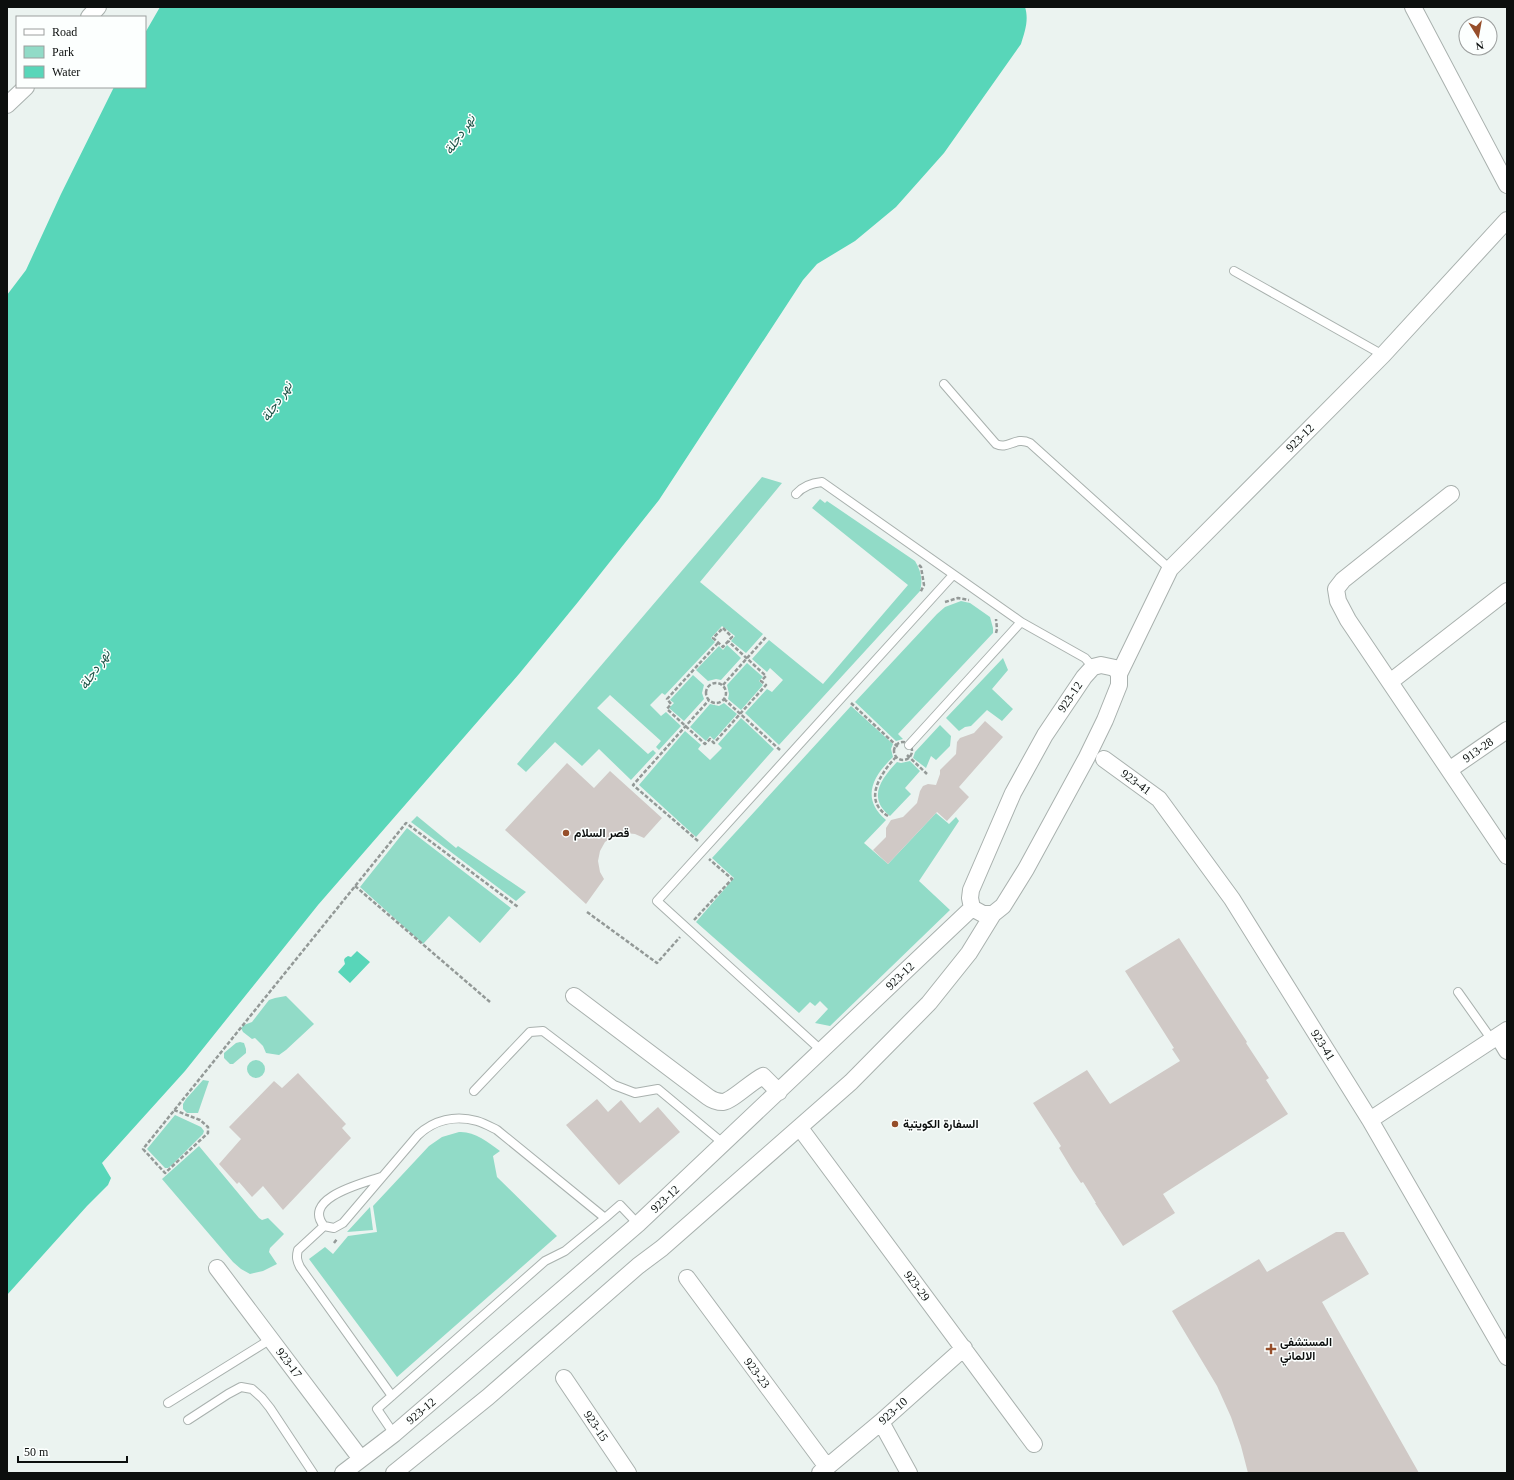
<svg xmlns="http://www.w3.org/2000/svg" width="1514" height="1480" font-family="'Times New Roman',Vazirmatn,serif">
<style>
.green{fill:#91dbc7}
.water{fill:#58d6b9}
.building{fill:#d0c9c6}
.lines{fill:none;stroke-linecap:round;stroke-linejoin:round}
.service-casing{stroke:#a9b1ae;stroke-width:10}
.minor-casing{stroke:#a9b1ae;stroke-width:18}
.path{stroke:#939997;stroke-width:2.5;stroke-dasharray:4 2;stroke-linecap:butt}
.service{stroke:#fff;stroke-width:8}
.minor{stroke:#fff;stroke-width:16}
.poi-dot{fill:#964e2a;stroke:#fcfffe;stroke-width:1.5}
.labels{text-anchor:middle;stroke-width:3;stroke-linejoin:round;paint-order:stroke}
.street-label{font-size:12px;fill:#0c0f0e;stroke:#fcfffe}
.poi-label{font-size:12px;font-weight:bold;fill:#0c0f0e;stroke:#fcfffe;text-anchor:start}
.water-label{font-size:13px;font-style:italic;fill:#1d5246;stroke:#fcfffe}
</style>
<rect width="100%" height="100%" fill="#ebf3f0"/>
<path class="green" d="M762,477l20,6 -82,99 63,52 -17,19 -15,-12 4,-5 -13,-10 -11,12 4,4 -50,53 -3,-2 -12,12 11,11 5,-4 15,14 -22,24 -3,-3 5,-6 -51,-46 -13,13 51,46 5,-4 3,3 -25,27 -32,-31 -17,17 -27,-24 -29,30 -9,-8z
M820,499l5,4 2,-2 88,60c6,10 8,19 5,30l-141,154 -34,-32 22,-24 5,3 11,-12 -13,-12 -3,4 -15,-13 17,-19 54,44 85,-99 -96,-77z
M961,601l9,2 20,14 3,11v5l-95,101 5,5 -7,2 -41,-39 82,-88 8,-7z
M727,645l14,13 -20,22 -5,-1 -8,2 -12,-11 23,-24 4,4z
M1003,658l5,12 -16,19 21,20 -11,12 -15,-11 -16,16 -6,1 -6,4 -13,-13z
M747,663l16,14 -4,4 4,4 -22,25 -13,-11 1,-5 -2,-9z
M693,675l11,10 -2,8 2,6 -20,22 -15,-13 5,-5 -4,-3z
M724,703l13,11 -23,26 -4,-4 -4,5 -16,-14 20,-23 9,2z
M851,706l42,38 -2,5 2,8c-21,20 -32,42 -7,63l-22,23 24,21 48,-51 13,11 7,-7 3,4 -40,60 31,29 -120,116 -15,-3 13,-14 -8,-8 -5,5 -5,-4 -11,11 -103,-91 38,-44 -22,-20z
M741,718l33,31 -78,88 -57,-52 46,-54 16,14 -3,4 12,11 12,-12 -4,-4z
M940,725l11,11 -1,10 -14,14 -5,-4 -5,12 -13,-10 2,-6z
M910,761l10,10 -15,17 6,6 -21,22c-23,-18 -9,-37 7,-54l4,1z
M417,816l39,32 2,-2 68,46 -10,9 -105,-79z
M407,828l104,80 -31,35 -31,-27 -26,28 -63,-57z
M286,996l28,28 -28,26 -7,5 -13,-2 -3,-7 -8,-8 -3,1 -9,-7 -2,-4 3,-3 8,-3 17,-22 6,-2z
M240,1042l4,1 2,6v4l-13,11h-3l-6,-6v-5l12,-10z
M247 1069a9 9 0 1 1 18 0a9 9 0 1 1-18 0Z
M203,1080l6,1 -11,32h-11l-4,-4v-5l3,-5z
M175,1115l26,12 3,4 -1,3 -31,31 -4,3h-3l-18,-19z
M459,1132c15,-1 29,10 41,19l-7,5 4,21 60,59 -160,141 -88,-118 16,-12 8,7 15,-18 29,-4 -4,-26 56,-60 13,-9z
M199,1146l60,72 3,2 6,-2 16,16 -14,14 -1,4 8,12 -14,7 -13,3 -9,-5 -8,-7 -71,-83z
M370,1207l3,23 -26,2z"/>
<path class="water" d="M160,7h865c4,13 0,24 -4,37l-77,109 -48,54 -41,34 -38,23 -14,16 -144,220 -81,102 -59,72 -201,231 -133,166 -83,92 9,15 -3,7 -21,21 -80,89v-1000l19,-25 35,-76 53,-107h31v-54z
M357,951l13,11 -20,21 -12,-11 7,-8 -1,-4 1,-2 3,-2 3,1z"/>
<path class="building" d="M985,721l18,16 -44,50 10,10 -22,24 -10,-9 -49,52 -15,-14 13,-13v-9l5,-8 12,-3 14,-14 3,-12 3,-5 5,-2 8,1 4,-11v-4l16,-16 1,-12 3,-4 14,-5z
M567,763l27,25 16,-17 52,47 -18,20 -9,-4 -10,-1 -12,3 -8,6 -5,9 -2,10 2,11 4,7 -18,25 -81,-74z
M1179,938l68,104 -1,1 23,35 -3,2 22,34 -125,80 12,19 -52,33 -28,-43h1l-13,-21 -2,1 -8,-12 -14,-23 2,-2 -28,-43 54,-33 23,34 70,-43 -8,-12 2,-1 -49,-77z
M298,1073l48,51 -4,4 9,10 -68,72 -20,-24 -11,11 -13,-15 -2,2 -18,-20 22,-25 -12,-12 45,-46 8,7z
M597,1099l11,13 13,-12 19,23 18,-16 22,25 -61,53 -53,-60z
M1336,1232h8l25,42 -47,28 97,171h-171l-7,-27 -10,-29 -14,-31 -45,-75 87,-52 8,13z"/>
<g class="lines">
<g class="service-casing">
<path id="service" d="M1234,271l149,84
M944,384l52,60c12,6 19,-8 34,-1l140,126
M796,494c7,-8 15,-11 26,-12l199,140 64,36 8,9
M909,745l112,-123
M1458,992l34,48
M822,1051l-165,-150 296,-326
M474,1091l56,-59 13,-1 71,54 21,8 23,-4 66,55
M324,1226c-23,-28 40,-43 57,-49
M392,1396l-92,-129c-3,-6 -4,-10 -2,-17l26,-24 10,2 9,-5 75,-88c16,-15 37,-20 59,-14 7,2 14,6 20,9l108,88 15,-13 18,19
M168,1403l103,-64
M188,1420l40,-26 13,-7 11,2 10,9 8,10 43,65
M394,1434l-17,-25 168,-148 20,-10 40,-33"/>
</g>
<g class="minor-casing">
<path id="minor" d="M1413,7l94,178
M89,17l9,-10
M7,105l19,-18
M1451,494l-108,86 -7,9 2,12 10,19 159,236
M1119,674l51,-105 213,-214 124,-135
M1390,682l117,-91
M1104,759l55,40 73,100 138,221 137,237
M1449,770l58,-40
M574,996l134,101c4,3 9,5 15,5 9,-1 29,-21 40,-26l16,16
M1498,1036l9,15
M1370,1120l137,-90
M800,1128l234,316
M217,1268l144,191
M687,1278l140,189
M564,1378l64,95
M881,1422l28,51
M343,1473l51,-39 244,-210 334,-316
M394,1473l94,-76 150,-131 24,-18 189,-166 78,-79 40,-50 24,-39 10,-8 23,-37 61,-112 18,-37 14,-35v-11l-4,-6 -14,-3 -8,2 -9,10 -39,58 -32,58 -42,97 -1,8 2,10 11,6h10
M820,1473l61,-51 83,-74"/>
</g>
<path class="path" d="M919,565l2,2 3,18 -4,8
M945,602l13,-4 11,2
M723,628l9,9 -9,10 -10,-9z
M996,633l1,-4 -1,-10
M718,643l-51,56 4,5 -4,5 38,35 5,-5 4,4 52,-58 -5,-4 5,-5 -38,-35
M706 693a10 10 0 1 1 20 0a10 10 0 1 1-20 0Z
M723,685l43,-48
M724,699l56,51
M851,703l48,45
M894 751a9 9 0 1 1 18 0a9 9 0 1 1-18 0Z
M907,755l20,19
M888,816c-26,-16 -7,-43 8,-59
M698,841l-65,-56 76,-85
M355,886l135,116
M587,912l70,51 23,-26
M694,920l38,-41 -23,-20
M174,1110l26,10 8,7v6l-43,40 -22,-24 263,-326 112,84
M334,1243l3,-4"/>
<use href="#service" class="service"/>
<use href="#minor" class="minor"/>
</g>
<g class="poi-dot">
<circle cx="566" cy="833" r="4"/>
<circle cx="895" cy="1124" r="4"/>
<path d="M1269 1343h4v4h4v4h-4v4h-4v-4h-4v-4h4z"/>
</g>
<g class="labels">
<g class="street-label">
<text transform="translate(1300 438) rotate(-45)" y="4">923-12</text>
<text transform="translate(1070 697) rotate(-56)" y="4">923-12</text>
<text transform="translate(1478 750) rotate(-35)" y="4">913-28</text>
<text transform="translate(1136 782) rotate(36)" y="4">923-41</text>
<text transform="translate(900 976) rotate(-44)" y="4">923-12</text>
<text transform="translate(1323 1045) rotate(58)" y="4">923-41</text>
<text transform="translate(665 1199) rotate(-43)" y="4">923-12</text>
<text transform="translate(917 1286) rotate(53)" y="4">923-29</text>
<text transform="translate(289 1363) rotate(53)" y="4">923-17</text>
<text transform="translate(757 1373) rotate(53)" y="4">923-23</text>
<text transform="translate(421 1411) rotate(-40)" y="4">923-12</text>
<text transform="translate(893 1411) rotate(-42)" y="4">923-10</text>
<text transform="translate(596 1426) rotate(56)" y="4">923-15</text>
</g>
<g class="poi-label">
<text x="574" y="837">قصر السلام</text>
<text x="903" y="1128">السفارة الكويتية</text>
<text x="1280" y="1346">المستشفى<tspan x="1280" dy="14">الالماني</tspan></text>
</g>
<g class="water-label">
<text transform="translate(459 134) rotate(-56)" y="5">نهر دجلة</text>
<text transform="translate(276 401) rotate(-56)" y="5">نهر دجلة</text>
<text transform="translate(94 669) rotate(-56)" y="5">نهر دجلة</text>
</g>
</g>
<rect width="1514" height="1480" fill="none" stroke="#0c0f0e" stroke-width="16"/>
<rect x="16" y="16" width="130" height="72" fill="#fcfffe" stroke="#9c9f9e"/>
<rect x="24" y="29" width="20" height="6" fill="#ffffff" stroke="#9c9f9e"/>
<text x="52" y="36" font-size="12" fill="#0c0f0e">Road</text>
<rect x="24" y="46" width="20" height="12" fill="#91dbc7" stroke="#9c9f9e"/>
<text x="52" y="56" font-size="12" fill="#0c0f0e">Park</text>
<rect x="24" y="66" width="20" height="12" fill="#58d6b9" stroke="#9c9f9e"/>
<text x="52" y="76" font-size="12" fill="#0c0f0e">Water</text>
<g transform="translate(1478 36) rotate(169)"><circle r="19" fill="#fcfffe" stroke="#9c9f9e"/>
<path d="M0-3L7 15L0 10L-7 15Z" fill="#964e2a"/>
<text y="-6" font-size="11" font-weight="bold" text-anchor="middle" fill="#0c0f0e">N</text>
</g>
<path d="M18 1456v6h109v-6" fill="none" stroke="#0c0f0e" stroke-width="2"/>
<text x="24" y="1456" font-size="12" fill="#0c0f0e" stroke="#fcfffe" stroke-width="3" paint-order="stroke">50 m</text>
</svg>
